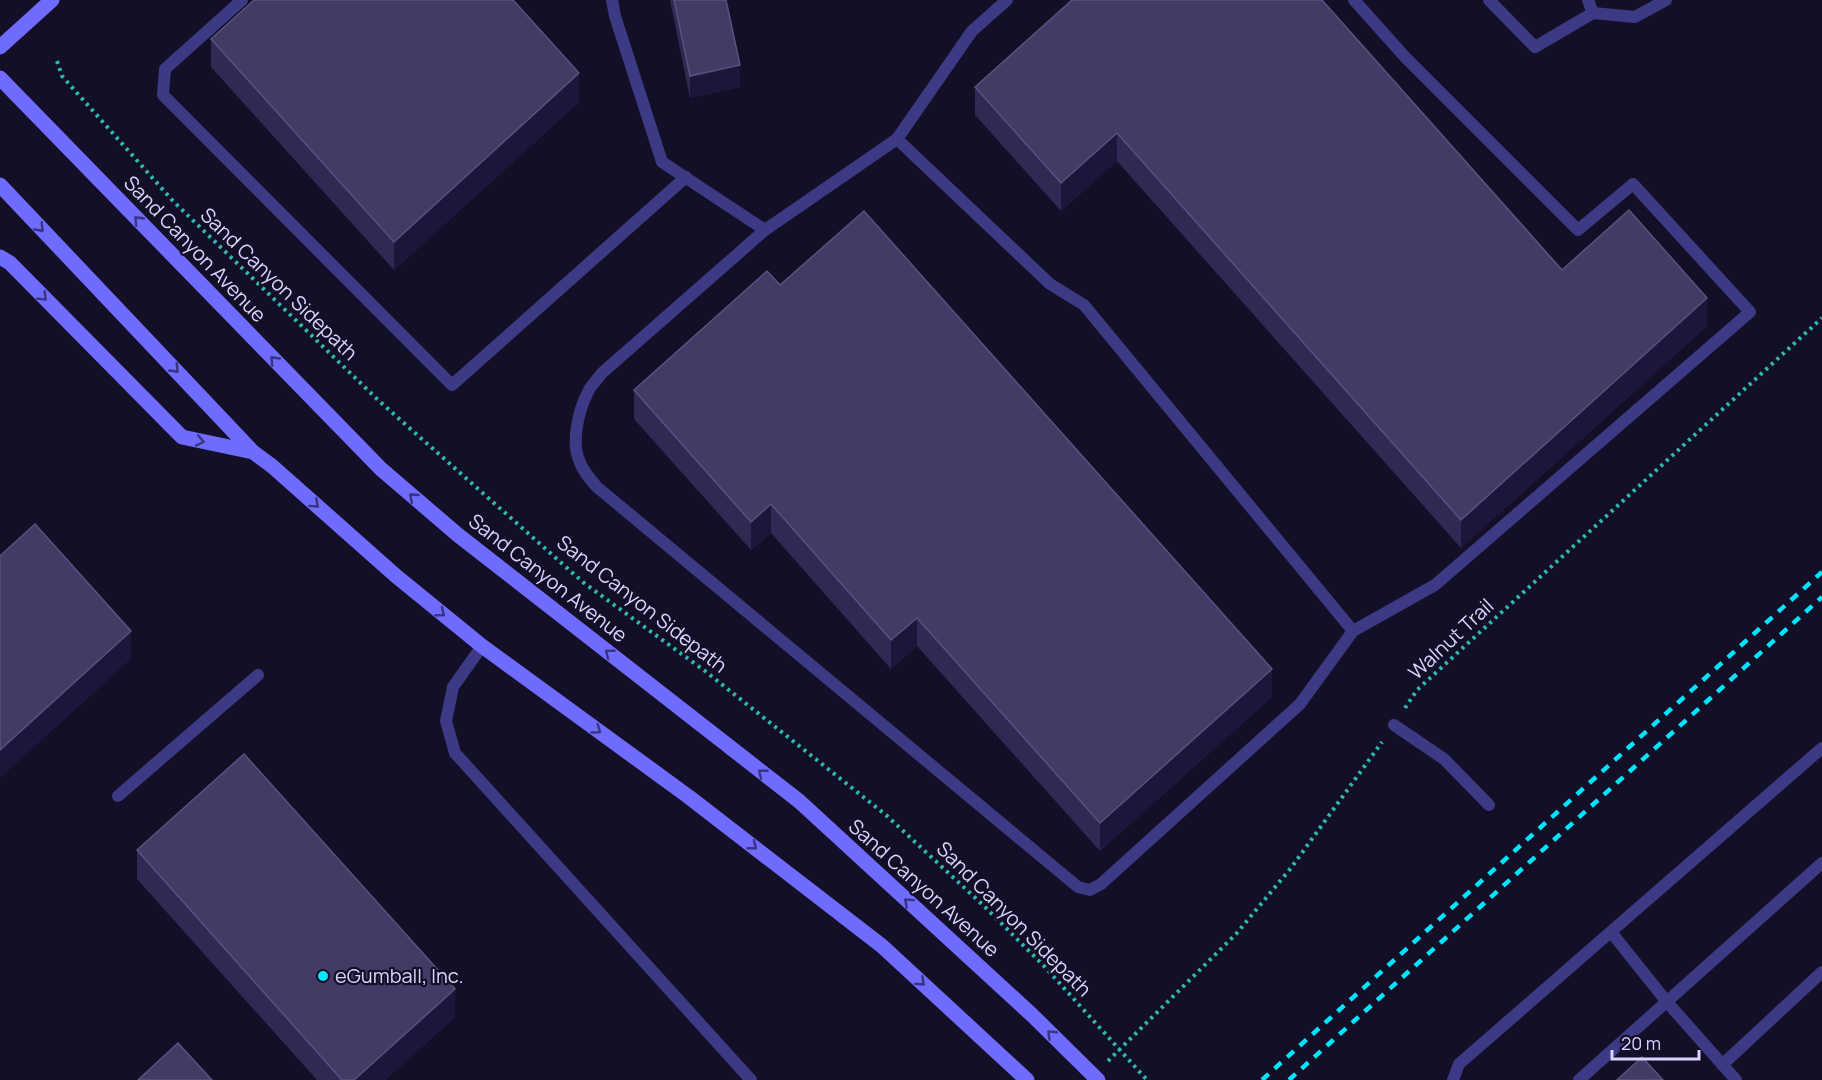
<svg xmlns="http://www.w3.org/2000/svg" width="1822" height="1080" font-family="Manrope,sans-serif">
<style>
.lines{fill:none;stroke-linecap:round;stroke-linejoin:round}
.path{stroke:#2fb8b0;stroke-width:4;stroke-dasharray:3 4.5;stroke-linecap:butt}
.lane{stroke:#3d3a85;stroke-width:12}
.secondary{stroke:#6f6bff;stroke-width:15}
.rail{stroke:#00e5ff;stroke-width:4.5;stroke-dasharray:9 8;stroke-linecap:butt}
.wall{fill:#312854}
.shaded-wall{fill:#1d163a}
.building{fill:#433a66;stroke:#5a527e;stroke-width:1.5}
.oneway{stroke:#38347d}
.poi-dot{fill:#00e5ff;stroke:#130f26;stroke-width:2}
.labels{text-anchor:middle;stroke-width:4.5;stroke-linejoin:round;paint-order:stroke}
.street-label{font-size:20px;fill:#d9d4ff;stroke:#130f26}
.poi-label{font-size:20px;fill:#d9d4ff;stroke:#130f26;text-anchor:start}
</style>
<rect width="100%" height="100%" fill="#130f26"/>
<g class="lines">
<path class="path" d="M57,61l5,15 111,125 205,199 206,183 121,88 181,144 98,91 60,60 103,114
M1405,708l12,-18 405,-372
M1108,1061l128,-127 55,-66 91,-126"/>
<path class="lane" d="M242,0l-77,69 -2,26 289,290 234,-208
M612,0l3,16 47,146 103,68 132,-91 75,-108 35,-31
M1489,0l46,47 58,-34
M1588,0l5,13 42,4 31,-17
M897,139l153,145 34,21 269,326 82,-46 315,-273 -117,-128 -55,46 -173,-173 -51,-57
M765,230l-163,143c-4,6 -11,12 -14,19 -9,17 -17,49 -9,68 3,10 11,19 18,27l481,400 12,3 11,-6 199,-180 53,-73
M482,646l-29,41 -7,34 9,32 296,327
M1394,725l50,34 45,46
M118,796l140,-121
M1611,932l56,70 69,78
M1722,1065l100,-93
M1453,1080l6,-16 363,-316
M1579,1080l243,-217"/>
<path class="secondary" d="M0,47l52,-47
M0,78l381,391 77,66 341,266 233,214 66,65
M0,185l253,267 19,14 124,110 86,70 207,151 193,149 145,134
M0,257l10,6 172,174 71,15"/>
<path class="rail" d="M1262,1080l560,-508
M1289,1080l533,-483"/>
</g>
<path class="wall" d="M670,0h56l14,87 -50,11z
M211,39l368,63 -185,168 -183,-203z
M975,87l587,183 145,56 -246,222 -344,-387 -56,50 -86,-96z
M780,285l492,412 -172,154 -183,-205 -26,23 -120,-136 -20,17 -117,-131v-29z
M137,850l318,167 -70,63h-68l-180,-201z"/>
<path class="shaded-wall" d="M740,65v22l-50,11v-22z
M579,73v29l-185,168v-28z
M1117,133v28l-56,50v-28z
M1707,298v28l-246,222v-28z
M771,504v29l-20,17v-28z
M917,618v28l-26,23v-29z
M131,631v28l-131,119v-28z
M1272,669v28l-172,154v-28z
M455,989v28l-70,63h-31z"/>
<path class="building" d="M254,0h259l66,73 -185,169 -183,-203z
M674,0h52l14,65 -50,11z
M1072,0h250l240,270 67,-60 78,88 -246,222 -344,-387 -56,50 -86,-96z
M864,211l408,458 -172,154 -183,-205 -26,22 -120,-136 -20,18 -117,-132 133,-119 13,14z
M35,524l96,107 -131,119v-194z
M244,754l211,235 -101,91h-12l-205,-230z
M178,1043l34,37h-74z
M1642,1057l21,23h-46z"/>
<defs><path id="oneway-chevron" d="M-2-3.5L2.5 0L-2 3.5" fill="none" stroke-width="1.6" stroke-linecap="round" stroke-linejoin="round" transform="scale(1.5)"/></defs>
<g class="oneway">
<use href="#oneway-chevron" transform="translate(138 220) rotate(-134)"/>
<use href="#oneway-chevron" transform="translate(40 228) rotate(46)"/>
<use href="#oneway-chevron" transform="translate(43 297) rotate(45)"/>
<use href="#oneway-chevron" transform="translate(274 360) rotate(-134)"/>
<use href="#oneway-chevron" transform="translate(175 369) rotate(46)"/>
<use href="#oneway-chevron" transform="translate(200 441) rotate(11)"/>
<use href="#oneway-chevron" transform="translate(413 497) rotate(-139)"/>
<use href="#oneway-chevron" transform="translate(315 504) rotate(42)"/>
<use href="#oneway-chevron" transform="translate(441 613) rotate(39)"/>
<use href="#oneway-chevron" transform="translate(609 653) rotate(-142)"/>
<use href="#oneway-chevron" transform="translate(597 730) rotate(36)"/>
<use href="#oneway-chevron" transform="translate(762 773) rotate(-142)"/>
<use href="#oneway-chevron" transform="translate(753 846) rotate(38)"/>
<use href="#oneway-chevron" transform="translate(908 902) rotate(-138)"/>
<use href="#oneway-chevron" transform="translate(921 982) rotate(43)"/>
<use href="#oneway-chevron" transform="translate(1051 1034) rotate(-136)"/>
</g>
<circle class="poi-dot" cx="323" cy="976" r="6"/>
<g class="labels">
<g class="street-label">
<text transform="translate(195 249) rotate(46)" y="7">Sand Canyon Avenue</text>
<text transform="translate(279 284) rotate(44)" y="7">Sand Canyon Sidepath</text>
<text transform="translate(548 578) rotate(38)" y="7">Sand Canyon Avenue</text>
<text transform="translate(642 604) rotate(38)" y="7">Sand Canyon Sidepath</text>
<text transform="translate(1451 639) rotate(-43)" y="7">Walnut Trail</text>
<text transform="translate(924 888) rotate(42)" y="7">Sand Canyon Avenue</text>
<text transform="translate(1014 919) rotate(45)" y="7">Sand Canyon Sidepath</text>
</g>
<g class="poi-label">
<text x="335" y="983">eGumball, Inc.</text>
</g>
</g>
<path d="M1612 1050v9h87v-9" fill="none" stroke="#d9d4ff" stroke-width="3"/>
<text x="1621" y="1050" font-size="18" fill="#d9d4ff" stroke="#130f26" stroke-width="4.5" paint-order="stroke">20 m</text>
</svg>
